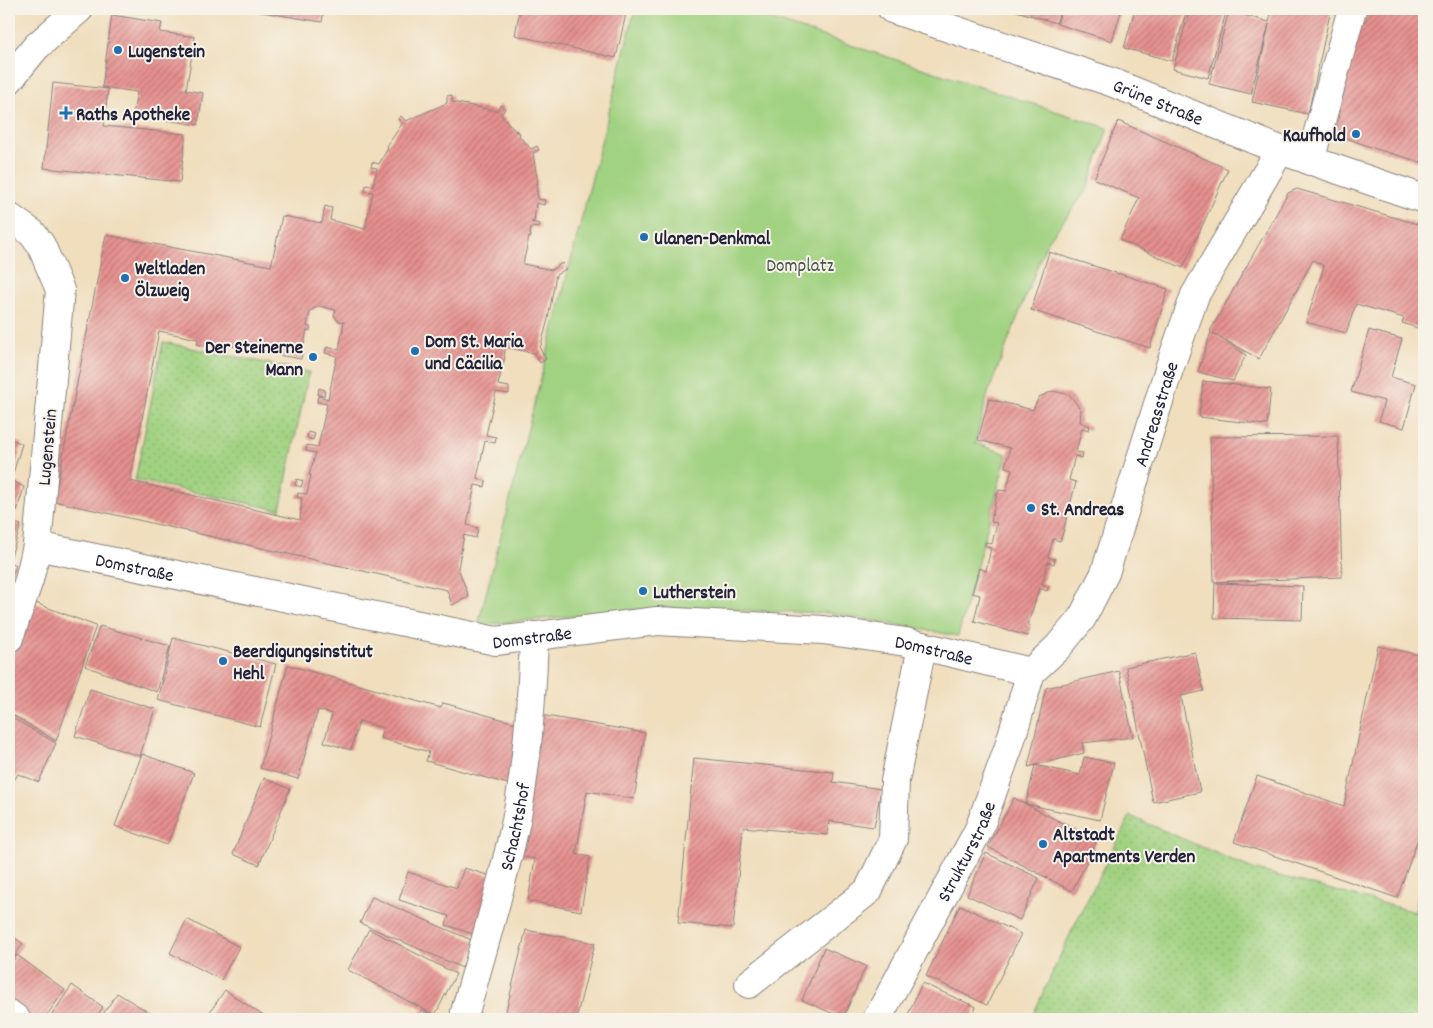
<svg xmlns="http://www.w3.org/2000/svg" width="1433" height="1028" font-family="Dekko,sans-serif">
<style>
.green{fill:#a1d281;stroke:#627a5e}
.garden{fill:url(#garden-dots);stroke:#627a5e}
.building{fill:url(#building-hatch);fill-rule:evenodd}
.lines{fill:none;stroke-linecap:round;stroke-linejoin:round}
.minor-casing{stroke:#89807c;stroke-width:30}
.minor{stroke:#fff;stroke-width:28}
.poi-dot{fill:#1f6fb2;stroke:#f7f3e8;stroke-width:2}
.labels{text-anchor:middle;stroke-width:4;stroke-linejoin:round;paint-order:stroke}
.poi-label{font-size:19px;font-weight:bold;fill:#22223b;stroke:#f7f3e8;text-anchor:start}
.street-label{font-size:19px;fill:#22223b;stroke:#f7f3e8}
.park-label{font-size:19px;fill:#485750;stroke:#f7f3e8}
</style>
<defs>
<pattern id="garden-dots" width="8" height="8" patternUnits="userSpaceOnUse" patternTransform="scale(1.25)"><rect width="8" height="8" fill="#a1d281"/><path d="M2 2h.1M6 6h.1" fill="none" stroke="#8ab470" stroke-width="1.8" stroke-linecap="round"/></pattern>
<pattern id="building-hatch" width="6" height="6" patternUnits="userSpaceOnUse" patternTransform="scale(1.25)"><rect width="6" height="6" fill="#e6918f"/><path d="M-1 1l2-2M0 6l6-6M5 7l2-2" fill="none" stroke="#ba7676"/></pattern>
</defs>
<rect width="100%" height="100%" fill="#f7f3e8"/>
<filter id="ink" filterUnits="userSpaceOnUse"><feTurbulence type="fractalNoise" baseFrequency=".02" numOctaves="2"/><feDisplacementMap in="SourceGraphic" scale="10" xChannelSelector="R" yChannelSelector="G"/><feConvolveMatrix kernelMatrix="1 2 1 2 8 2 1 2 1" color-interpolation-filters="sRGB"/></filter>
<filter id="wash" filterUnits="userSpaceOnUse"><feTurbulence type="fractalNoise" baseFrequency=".0096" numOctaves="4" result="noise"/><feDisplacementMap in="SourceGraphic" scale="20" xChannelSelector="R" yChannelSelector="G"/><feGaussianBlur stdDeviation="1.12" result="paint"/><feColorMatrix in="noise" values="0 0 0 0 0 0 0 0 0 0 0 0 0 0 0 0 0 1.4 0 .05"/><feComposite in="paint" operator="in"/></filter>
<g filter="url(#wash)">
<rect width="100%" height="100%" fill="#f0debd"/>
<path class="green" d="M635,9h104l369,119 -21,62 -41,54 -58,149 -13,50 32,11 -49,182 -129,-23 -167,-5 -184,17z"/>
<path class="garden" d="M163,342l146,30 -29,138 -145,-30z
M1130,816l123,53 162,43 9,-47v154h-393l41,-89z"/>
<g id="blocks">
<path class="building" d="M243,9h81l-2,13z
M520,9h107l-11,49 -101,-23z
M1010,9h51l-5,14z
M1062,9h60l-10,32 -55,-17z
M1135,9h52l-15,52 -48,-13z
M1190,9h37l-19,69 -35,-9z
M1272,9h59l-23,105 -56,-12 17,-78 -18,70 -42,-10 20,-73 40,11z
M1368,9h56v154l-48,-14 -41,-15 21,-102 10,-12z
M112,15l50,8 -2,9 35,5 -9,53 17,3 -5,32 -65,-10 4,-23 -35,-5z
M53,83l55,6 -4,37 82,8 -6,48 -136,-14z
M452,95v7l45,9 3,-6 5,4 -4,6 17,19 -2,-4 4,3 -1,3 12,13 6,-3 2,4 -6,3 5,31h-2l2,15 7,1 -1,5 -8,-2 -2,19h-3l9,2 -1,4 -8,-1 -1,8h1l-1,3 -1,-1 -6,27 29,6 10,-7 4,6 -10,6 -8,44 -8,30 6,10 -6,4 -6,-10 -28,-6 -2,9 1,1 -7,28 11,2v7l-13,-2 -10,43 10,2 -1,6 -10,-2 -8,37 9,3 -1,6 -10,-2 -8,40 11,3 -2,10 -12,-3 -6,33 11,29 -17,8 -5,-15 -393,-89 52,-266 165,31 11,-50 40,7 3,-17 7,2 -2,12 35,9 8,-37 -8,-1 1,-6 7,1 4,-18 -6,-1 1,-5 7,2 9,-16h-1v-2l15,-22 -4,-5 3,-3 5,5 41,-18v-7zM319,306l17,4 -2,5 4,6 6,1 -5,28 -12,-3 -2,6 12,3 -9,43 -10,-3 -1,6 10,2 -9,43 -11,-2 -1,6 10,2 -7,22h2l-4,19 -9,-1 -1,5h5l-2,22 -170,-39 29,-150 39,8 -1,5 8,2 1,-5 16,3 -1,4 6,1v-4l16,3 -1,3 7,1v-2l52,9 6,-29 3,1v-4l-3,-1 3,-15z
M1118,121l110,48 -45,99 -63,-28 19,-42 -45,-19z
M1297,189l127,37v104l-22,-7 2,-5 -48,-14 -10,29 -40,-11 18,-56 -11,-6 -54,99 -46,-26 33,22 -13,26 -35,-9 13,-40 -1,-1 78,-138z
M1049,252l119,37 -18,59 -119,-38z
M1369,330l33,9 -11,38 25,7 -12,44 -25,-7 5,-20 -33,-9z
M1203,381l68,8 -4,36 -68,-8z
M319,388l6,2 -1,6 -6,-1z
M1053,391l17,4 11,15 -1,12 10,4 -1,4 -7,-2 -6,24 7,1 -1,5 -7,-2 -6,24 7,2 -14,54 -2,5 -7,-2 -5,18 7,2 -1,5 -6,-2 -6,22 7,2 -2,5 -8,-3 -11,37h2l-2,11 -54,-15 6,-26 -8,-2 7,-25 7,3 5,-23 -6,-2v-4l7,2 5,-21 -6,-1 6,-28 2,-4 7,1 6,-22 -7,-2 5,-19 -32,-8 11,-41 44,11 6,-13z
M308,432l7,2 -2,6 -6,-2z
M1338,436l4,141 -128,5 -4,-145z
M9,438l13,6 -11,36 13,7 -7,24 -8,-3z
M297,479l6,2 -2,6 -6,-2z
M9,521l12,4 -12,37 7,3 -7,20z
M1215,583l88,3 -1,34 -88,-2z
M33,602l63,24 -40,115 -47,-28v-50z
M100,626l70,20 -13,46 -72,-26z
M173,638l103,26 -16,63 -102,-27z
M1378,646l46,10v156l-4,21 -23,65 -163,-56 23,-66 87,30z
M1195,652l9,39 -23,5 19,96 -47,10 -27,-135z
M288,665l153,43 2,-5 83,23 -18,58 -82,-23 3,-9 -49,-14 3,-10 -24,-7 -8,29 -27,-8 8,-28 -14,-4 -20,69 -38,-11z
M1119,671l14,66 -51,6 2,10 -56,14 18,-79z
M90,689l65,20 -15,47 -65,-20z
M540,715l105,18 -11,66 -47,-8 -11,63 14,3 -9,54 -53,-10 7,-42 -18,-3z
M9,716l47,27 -17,39 -21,-8 -9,15z
M142,754l52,19 -27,72 -52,-19z
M1084,757l30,6 -14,57 -74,-16 9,-39 45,10z
M694,758l140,14 -1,10 48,7 -7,38 -45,-6 -2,14 -84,-8 -10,101 -55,-5z
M264,778l26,11 -31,76 -26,-11z
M1014,798l83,43 -25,50 -84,-44z
M986,853l53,25 -19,42 -53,-25z
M464,868l30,9 -18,58 -30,-10 3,-9 -50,-16 9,-28 49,16z
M372,897l104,45 -11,27 -105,-46z
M960,905l61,29 -34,71 -61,-29z
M187,919l52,28 -18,33 -51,-27z
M369,929l87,45 -21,41 -87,-45z
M526,930l69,13 -19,76h-72z
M9,933l14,11 -14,20z
M824,948l42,18 -23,52 -41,-18z
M17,955l48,35 -21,29h-17l-18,-13v-39z
M922,983l54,24 -5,12h-65z
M72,985l31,22 -8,12h-46z
M225,990l43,29h-63z
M117,993l43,26h-60z
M422,1010l18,9h-23z"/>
</g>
</g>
<g filter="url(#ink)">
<use href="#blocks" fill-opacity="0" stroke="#89807c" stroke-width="1"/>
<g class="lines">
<g class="minor-casing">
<g id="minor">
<path id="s1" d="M892,9l219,73 169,68 144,49"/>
<path d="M9,80l27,-33 43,-38"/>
<path d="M1310,161l42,-152"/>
<path d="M9,217l23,16 9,12 19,45 -23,256 -8,34 -20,58"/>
<path id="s2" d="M37,546l459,95 161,-20 166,9 83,12 125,30"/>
<path id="s3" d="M1031,672l27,-25 24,-29 23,-45 64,-204 26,-74 85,-145"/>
<path d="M749,984l119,-93 25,-52 2,-58 27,-135"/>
<path id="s4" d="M465,1012c18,-63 37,-126 51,-191 12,-61 16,-124 18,-185"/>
<path d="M9,1014l7,5"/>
<path id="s5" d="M877,1019l102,-190 29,-80 23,-77"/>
</g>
</g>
<use href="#minor" class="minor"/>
</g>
</g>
<g class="poi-dot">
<circle cx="118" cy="50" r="5"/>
<path d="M63.5 105.5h5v5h5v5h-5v5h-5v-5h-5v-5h5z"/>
<circle cx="1356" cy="134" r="5"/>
<circle cx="644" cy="237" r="5"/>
<circle cx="125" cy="278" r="5"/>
<circle cx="415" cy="351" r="5"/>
<circle cx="313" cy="357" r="5"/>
<circle cx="1031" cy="508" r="5"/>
<circle cx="643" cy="591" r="5"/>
<circle cx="223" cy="661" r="5"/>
<circle cx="1043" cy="844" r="5"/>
</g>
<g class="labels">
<g class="poi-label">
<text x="128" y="57">Lugenstein</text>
<text x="76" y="120">Raths Apotheke</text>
<text x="1346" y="141" text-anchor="end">Kaufhold</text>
<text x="654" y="244">Ulanen-Denkmal</text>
<text x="135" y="274">Weltladen<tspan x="135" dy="22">Ölzweig</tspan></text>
<text x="425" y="347">Dom St. Maria<tspan x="425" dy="22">und Cäcilia</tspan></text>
<text x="303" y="353" text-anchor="end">Der Steinerne<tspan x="303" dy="22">Mann</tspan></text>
<text x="1041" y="515">St. Andreas</text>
<text x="653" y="598">Lutherstein</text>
<text x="233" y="657">Beerdigungsinstitut<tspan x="233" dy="22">Hehl</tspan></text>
<text x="1053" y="840">Altstadt<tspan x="1053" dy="22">Apartments Verden</tspan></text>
</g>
<g class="street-label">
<text dy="7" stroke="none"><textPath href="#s1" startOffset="282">Grüne Straße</textPath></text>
<text dy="7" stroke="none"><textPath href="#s3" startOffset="292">Andreasstraße</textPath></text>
<text transform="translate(46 447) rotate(-85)" y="7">Lugenstein</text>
<text dy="7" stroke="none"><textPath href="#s2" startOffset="100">Domstraße</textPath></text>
<text dy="7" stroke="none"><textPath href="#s2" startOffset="505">Domstraße</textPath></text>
<text dy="7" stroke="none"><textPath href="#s2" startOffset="910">Domstraße</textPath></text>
<text dy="7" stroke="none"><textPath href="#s4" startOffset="192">Schachtshof</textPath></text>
<text dy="7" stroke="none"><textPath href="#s5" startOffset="190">Strukturstraße</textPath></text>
</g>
<g class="park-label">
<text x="800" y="271">Domplatz</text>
</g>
</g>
<rect width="1433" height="1028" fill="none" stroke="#f7f3e8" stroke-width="30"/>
</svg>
